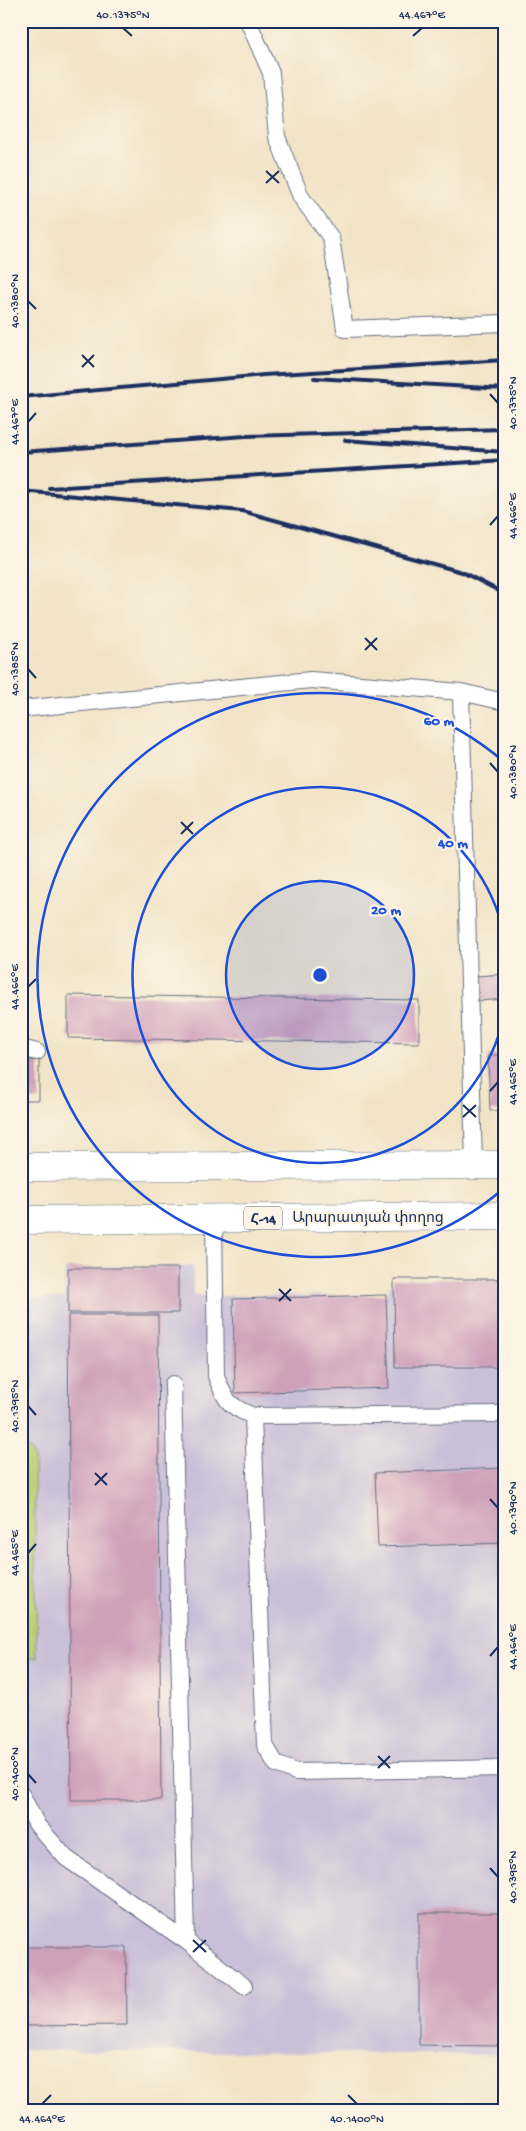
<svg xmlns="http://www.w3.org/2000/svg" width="526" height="2131" font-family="'Gochi Hand','Noto Sans Armenian',sans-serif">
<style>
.industrial{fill:#c9bfd8}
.green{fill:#b9ca6d;stroke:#6a7c66}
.building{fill:#cfa0ba}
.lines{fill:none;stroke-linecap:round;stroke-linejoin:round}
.lane-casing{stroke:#666e82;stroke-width:18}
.primary-casing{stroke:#666e82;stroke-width:29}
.lane{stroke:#fff;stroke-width:16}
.primary{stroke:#fff;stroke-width:28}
.rail{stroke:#1b2f5e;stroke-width:4}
.ticks{fill:none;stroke:#1b2f5e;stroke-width:2}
.ring{fill:none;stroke:#1d4ed8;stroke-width:2.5}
.labels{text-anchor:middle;stroke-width:4.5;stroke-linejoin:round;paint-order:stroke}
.shield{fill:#fcf5e5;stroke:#5e6a86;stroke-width:1}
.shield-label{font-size:14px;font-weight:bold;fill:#1b2f5e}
.street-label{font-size:15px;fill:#1b2f5e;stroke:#fcf5e5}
.centre{fill:#1d4ed8;stroke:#fcf5e5;stroke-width:2.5}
.ring-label{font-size:15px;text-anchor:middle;font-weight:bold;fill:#1d4ed8;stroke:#fcf5e5;stroke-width:4.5;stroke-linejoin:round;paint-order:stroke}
.neatline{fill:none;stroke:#1b2f5e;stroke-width:2}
.ticks-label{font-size:12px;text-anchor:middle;fill:#1b2f5e}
</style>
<rect width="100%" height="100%" fill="#fcf5e5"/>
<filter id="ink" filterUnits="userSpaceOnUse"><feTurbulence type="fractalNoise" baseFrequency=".02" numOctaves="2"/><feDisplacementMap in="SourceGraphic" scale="10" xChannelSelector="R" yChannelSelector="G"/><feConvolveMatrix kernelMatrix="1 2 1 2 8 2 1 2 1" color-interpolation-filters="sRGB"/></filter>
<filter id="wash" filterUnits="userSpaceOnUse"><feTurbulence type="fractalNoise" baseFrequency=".0096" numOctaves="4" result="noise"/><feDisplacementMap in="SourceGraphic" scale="20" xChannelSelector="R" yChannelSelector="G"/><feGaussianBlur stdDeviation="1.12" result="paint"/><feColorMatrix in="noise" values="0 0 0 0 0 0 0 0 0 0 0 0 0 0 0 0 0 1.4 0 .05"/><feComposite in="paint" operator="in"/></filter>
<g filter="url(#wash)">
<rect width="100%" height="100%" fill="#f1e3c6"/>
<path class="industrial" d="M193,1266v30l193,-1 8,-16h111v776l-484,-5v-752h43l1,-30z"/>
<path class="green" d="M31,1306l1,84 -11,1v-84z
M21,1445l9,5 4,7 3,201h-16z"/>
<g id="blocks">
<path class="building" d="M505,974v25l-26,2 -2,-25z
M68,995l351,5v43l-351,-5z
M488,1055h17v55l-15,1z
M21,1060h18v40h-18z
M68,1268h110v45h-110z
M394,1279h111v88h-110z
M386,1295l3,93 -154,5 -2,-94z
M68,1315h90l3,485h-90z
M505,1468v75l-127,4 -3,-74z
M419,1913h86v133l-86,-1z
M21,1947h105l1,78 -106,1z"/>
</g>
</g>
<g filter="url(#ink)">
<use href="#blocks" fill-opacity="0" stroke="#666e82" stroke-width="1"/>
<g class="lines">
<g class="lane-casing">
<path id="lane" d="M248,21l23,52 6,64 24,60 30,41 14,91 160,-6
M461,692l13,473
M21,709l290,-29 150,12 44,10
M21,1048l16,4
M214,1219l2,157c9,24 12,30 37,40l252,-2
M173,1384l13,557
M253,1416l12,329 11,19 20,8 209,-4
M21,1794l16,31 29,33 120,83 58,45"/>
</g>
<g class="primary-casing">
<path id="primary" d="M21,1167l484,-2
M21,1220l484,-4"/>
</g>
<use href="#lane" class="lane"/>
<use href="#primary" class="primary"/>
<path class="rail" d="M314,378l191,11
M21,397l243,-22 241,-15
M345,440l160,12
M21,452l225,-16 259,-7
M49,488l456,-28
M21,491l221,20 220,61 43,22"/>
</g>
</g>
<path class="ticks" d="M123,28l9,8M413,36l9,-8M266,171l13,12M266,183l13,-12M28,301l8,8M82,355l12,12M82,367l12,-12M490,394l8,9M28,422l8,-9M490,525l8,-9M365,638l12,12M365,650l12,-12M28,669l8,9M490,763l8,9M181,822l12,12M181,834l12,-12M28,987l8,-8M490,1091l8,-9M463,1105l13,12M463,1117l13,-12M279,1289l12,12M279,1301l12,-12M28,1406l8,9M95,1473l12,12M95,1485l12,-12M490,1499l8,9M28,1553l8,-9M490,1656l8,-9M378,1756l12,12M378,1768l12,-12M28,1774l8,9M490,1868l8,9M193,1940l13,12M193,1952l13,-12M348,2095l9,9M42,2104l9,-9"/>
<circle cx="320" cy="975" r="94" fill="#1d4ed8" fill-opacity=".12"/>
<g class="ring">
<circle cx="320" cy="975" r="94"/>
<path d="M505 1011A188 188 0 1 1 505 939"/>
<path d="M503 1189A282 282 0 1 1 503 761"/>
</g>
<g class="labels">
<rect class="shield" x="244" y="1206.5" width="38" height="23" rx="4"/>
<g class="shield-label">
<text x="263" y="1223">Հ-14</text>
</g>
<g class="street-label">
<text x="368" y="1222">Արարատյան փողոց</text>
</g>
</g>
<circle cx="320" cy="975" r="8" class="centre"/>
<g class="ring-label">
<text x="439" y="725">60 m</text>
<text x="453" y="847">40 m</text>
<text x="386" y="914">20 m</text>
</g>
<rect width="526" height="2131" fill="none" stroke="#fcf5e5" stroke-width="55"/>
<rect x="28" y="28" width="470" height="2076" class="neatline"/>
<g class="ticks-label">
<text x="123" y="18">40.1375°N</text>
<text x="422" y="18">44.467°E</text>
<text transform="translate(14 301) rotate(-90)" y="4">40.1380°N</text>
<text transform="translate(512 403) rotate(-90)" y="4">40.1375°N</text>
<text transform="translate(14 422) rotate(-90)" y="4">44.467°E</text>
<text transform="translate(512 516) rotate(-90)" y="4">44.466°E</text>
<text transform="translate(14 669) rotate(-90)" y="4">40.1385°N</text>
<text transform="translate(512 772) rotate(-90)" y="4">40.1380°N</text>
<text transform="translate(14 987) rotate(-90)" y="4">44.466°E</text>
<text transform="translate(512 1082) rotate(-90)" y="4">44.465°E</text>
<text transform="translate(14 1406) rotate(-90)" y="4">40.1395°N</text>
<text transform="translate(512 1508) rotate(-90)" y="4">40.1390°N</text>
<text transform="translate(14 1553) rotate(-90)" y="4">44.465°E</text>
<text transform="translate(512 1647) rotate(-90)" y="4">44.464°E</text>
<text transform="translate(14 1774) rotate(-90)" y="4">40.1400°N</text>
<text transform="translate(512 1877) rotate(-90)" y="4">40.1395°N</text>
<text x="42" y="2122">44.464°E</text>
<text x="357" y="2122">40.1400°N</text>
</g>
</svg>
